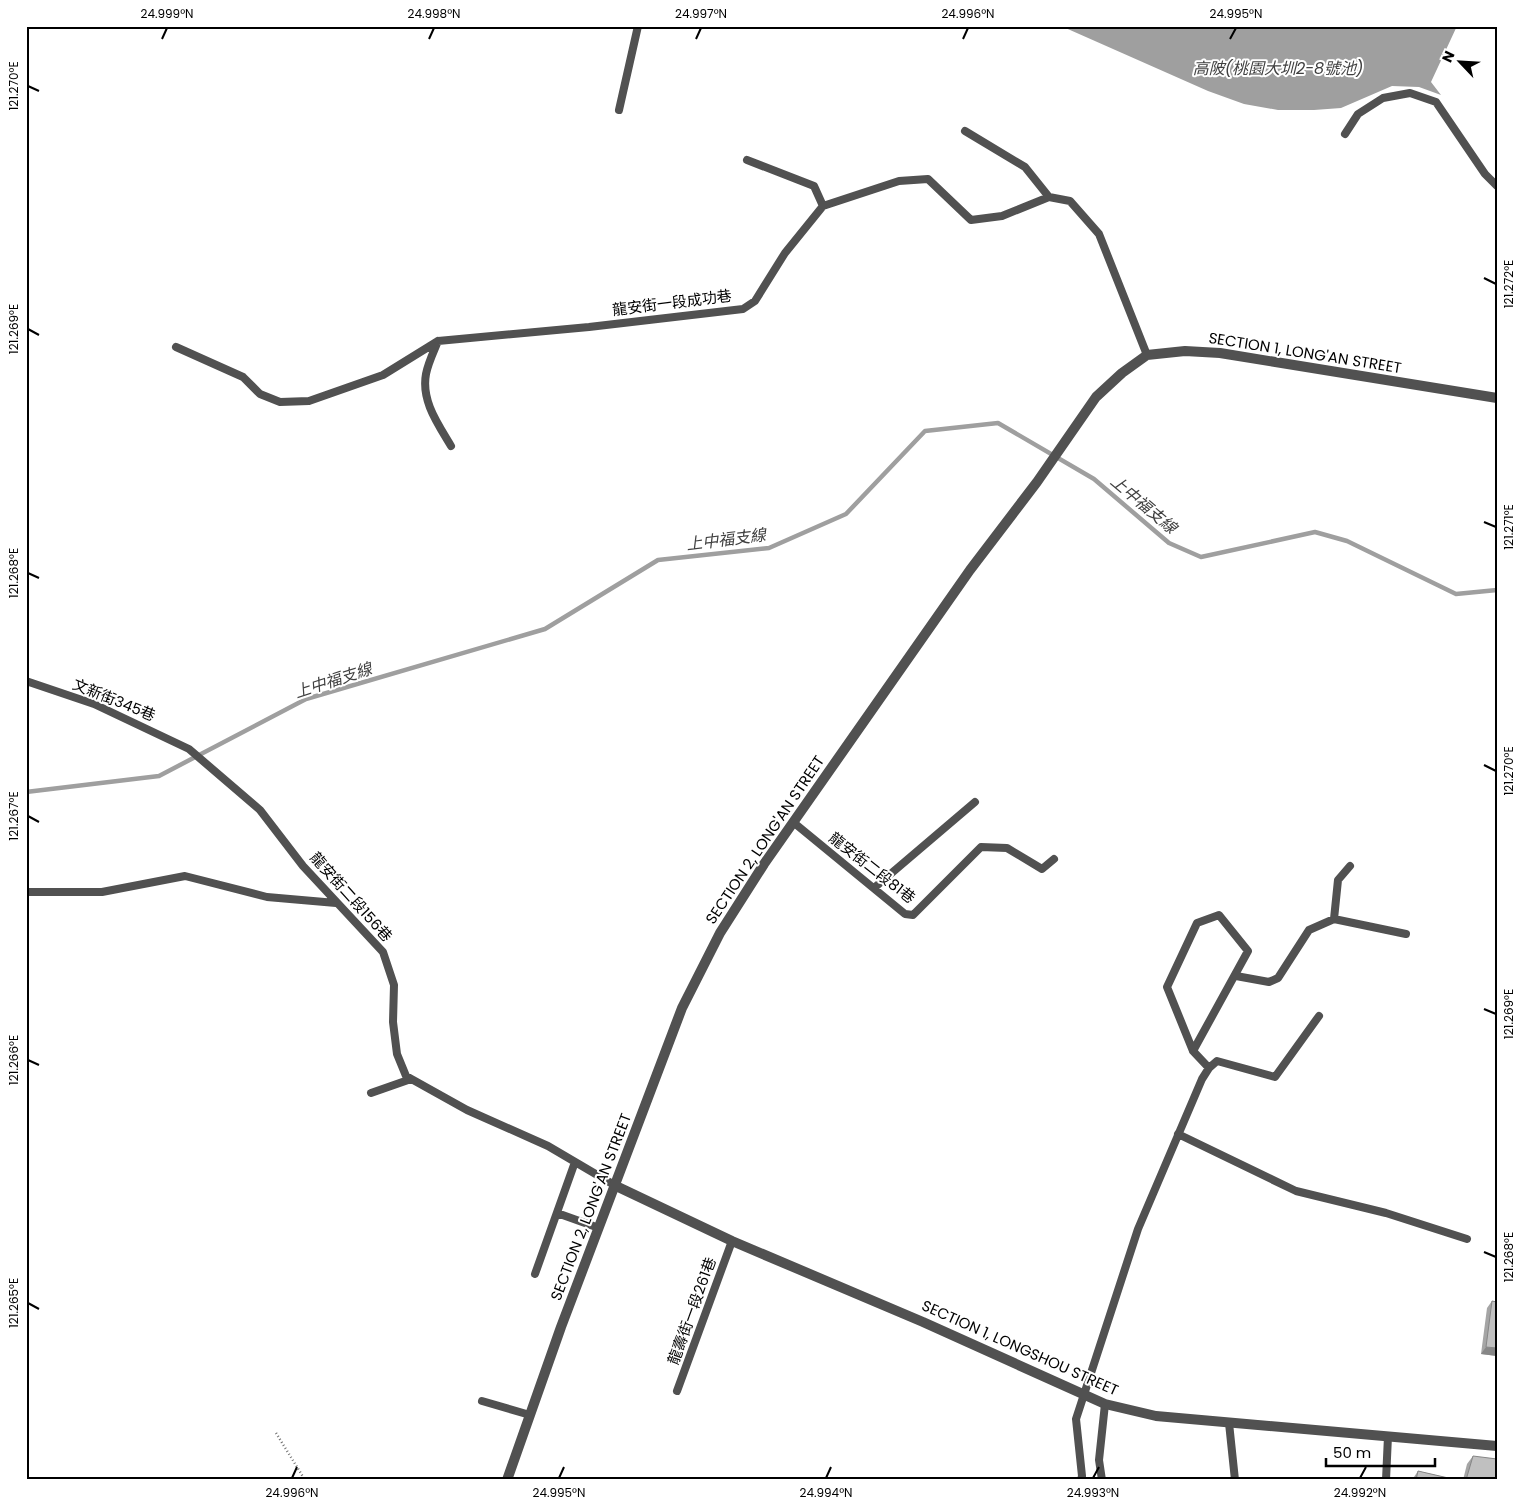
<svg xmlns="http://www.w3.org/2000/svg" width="1523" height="1506" font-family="Poppins,'Noto Sans TC',sans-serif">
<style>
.water{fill:#9f9f9f}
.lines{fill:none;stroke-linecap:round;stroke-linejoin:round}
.stream{stroke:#9f9f9f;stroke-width:4.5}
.path{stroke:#737373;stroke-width:2.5;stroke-dasharray:1 2.5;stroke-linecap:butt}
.service{stroke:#515151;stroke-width:8}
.tertiary{stroke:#515151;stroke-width:10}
.wall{fill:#a5a5a5}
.shaded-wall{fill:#868686}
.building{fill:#c0c0c0;stroke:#868686}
.ticks{fill:none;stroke:#000;stroke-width:2}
.labels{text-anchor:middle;stroke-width:4;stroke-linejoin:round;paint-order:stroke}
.street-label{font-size:15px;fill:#000;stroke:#fff}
.water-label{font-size:16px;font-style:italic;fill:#404040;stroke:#fff}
.neatline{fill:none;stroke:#000;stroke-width:2}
.ticks-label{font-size:12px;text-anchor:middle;fill:#000}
</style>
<rect width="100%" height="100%" fill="#fff"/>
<path class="water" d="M1061,26h396l-26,56 10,13 -22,-8 -27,-1 -51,22 -27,2h-36l-34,-6 -36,-13z"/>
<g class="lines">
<path class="stream" d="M26,792l133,-16 147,-77 239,-70 113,-69 111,-12 77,-34 79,-83 73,-8 96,56 75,64 32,14 114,-25 32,9 109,53 41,-4"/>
<path class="path" d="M276,1433l29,47"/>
<path class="service" d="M619,110l19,-84
M965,131l60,36 24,30
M1345,134l13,-20 25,-16 27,-5 26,9 49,72 12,12
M747,160l67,26 9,20
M438,341c-4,10 -10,22 -12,33 -5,27 12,50 25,72
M176,347l67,30 17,17 20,8 29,-1 74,-26 55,-34 151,-14 154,-18 12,-8 30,-48 38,-47 76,-25 29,-2 43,41 31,-4 47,-19 21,4 29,33 48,121
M26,681l68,23 95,45 71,61 43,56 80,86 11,33 -1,37 4,32 9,22 61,34 81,36 68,40
M793,822l112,92 8,1 68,-68 26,1 35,21 12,-10
M874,888l101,-86
M26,892h76l83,-16 82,21 69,6
M1334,919l4,-39 12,-14
M1236,976l33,6 9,-4 31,-48 25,-11 72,15
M1193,1051l55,-100 -29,-36 -22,8 -30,64 26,64 16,17
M371,1093l40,-14
M1178,1134l118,57 90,22 81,26
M557,1213l42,15
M535,1274l40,-112
M677,1391l55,-150
M482,1401l48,14
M1229,1423l6,57
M1081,1480l1,-4 -6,-57 62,-190 64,-150 7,-11 8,-7 58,16 44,-61
M1102,1480l-3,-20 6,-56
M1386,1480l2,-44"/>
<path class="tertiary" d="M616,1186l116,55 191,81 182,82 51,12 341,30
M507,1480l54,-153 121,-319 38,-75 44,-69 206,-294 67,-88 59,-85 26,-24 25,-18 38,-4 35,2 277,45"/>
</g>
<path class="wall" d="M1492,1301l5,1v54l-16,-2 6,-46z
M1473,1456l24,24h-34l4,-16z
M1418,1471l39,9h-45z"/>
<path class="shaded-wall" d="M1486,1347l11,1v8l-16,-2z"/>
<path class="building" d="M1492,1301l5,1v46l-11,-1z
M1473,1456l24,3v21h-31z
M1418,1471l39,9h-41z"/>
<path class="ticks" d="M162,39l5,-11M429,39l5,-11M696,39l5,-11M963,39l5,-11M1230,39l6,-11M28,86l11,5M1484,278l12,6M28,329l11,6M1484,522l12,5M28,573l11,5M1484,765l12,6M28,816l11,6M1484,1009l12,5M28,1060l11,5M1484,1252l12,5M28,1303l11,6M292,1478l5,-11M559,1478l5,-11M826,1478l5,-11M1093,1478l6,-11M1360,1478l6,-11"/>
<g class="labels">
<g class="street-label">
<text transform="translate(672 303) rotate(-7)" y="5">龍安街一段成功巷</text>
<text transform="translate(1305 353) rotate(9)" y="5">SECTION 1, LONG'AN STREET</text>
<text transform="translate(114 700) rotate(22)" y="5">文新街345巷</text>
<text transform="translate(765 840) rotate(-56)" y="5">SECTION 2, LONG'AN STREET</text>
<text transform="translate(872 868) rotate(38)" y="5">龍安街二段81巷</text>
<text transform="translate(351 897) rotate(48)" y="5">龍安街二段156巷</text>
<text transform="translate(591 1207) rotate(-69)" y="5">SECTION 2, LONG'AN STREET</text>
<text transform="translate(692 1311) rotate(-70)" y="5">龍壽街一段261巷</text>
<text transform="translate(1020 1348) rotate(24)" y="5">SECTION 1, LONGSHOU STREET</text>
</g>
<g class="water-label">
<text x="1278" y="74">高陂(桃園大圳2-8號池)</text>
<text transform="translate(1144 504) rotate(40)" y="6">上中福支線</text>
<text transform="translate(726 539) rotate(-7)" y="6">上中福支線</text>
<text transform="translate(333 680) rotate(-18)" y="6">上中福支線</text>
</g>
</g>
<rect width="1523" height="1506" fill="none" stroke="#ffffff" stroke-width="55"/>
<g transform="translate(1460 62) rotate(295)" stroke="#ffffff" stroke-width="4" paint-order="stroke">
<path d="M0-4L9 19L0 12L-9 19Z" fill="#000000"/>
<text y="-8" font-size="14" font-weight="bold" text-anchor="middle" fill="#000000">N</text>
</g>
<path d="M1326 1458v8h109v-8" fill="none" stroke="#000000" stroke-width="2.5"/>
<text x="1333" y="1458" font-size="15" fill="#000000" stroke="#ffffff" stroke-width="4" paint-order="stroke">50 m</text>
<rect x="28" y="28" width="1468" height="1450" class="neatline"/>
<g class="ticks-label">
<text x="167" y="18">24.999°N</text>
<text x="434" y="18">24.998°N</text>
<text x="701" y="18">24.997°N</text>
<text x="968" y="18">24.996°N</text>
<text x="1236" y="18">24.995°N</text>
<text transform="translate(14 86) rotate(-90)" y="4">121.270°E</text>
<text transform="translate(1509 284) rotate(-90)" y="4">121.272°E</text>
<text transform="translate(14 329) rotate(-90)" y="4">121.269°E</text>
<text transform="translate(1509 527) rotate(-90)" y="4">121.271°E</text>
<text transform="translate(14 573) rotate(-90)" y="4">121.268°E</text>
<text transform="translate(1509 771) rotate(-90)" y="4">121.270°E</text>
<text transform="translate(14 816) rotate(-90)" y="4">121.267°E</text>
<text transform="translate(1509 1014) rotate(-90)" y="4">121.269°E</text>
<text transform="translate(14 1060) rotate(-90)" y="4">121.266°E</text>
<text transform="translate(1509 1257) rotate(-90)" y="4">121.268°E</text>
<text transform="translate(14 1303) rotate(-90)" y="4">121.265°E</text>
<text x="292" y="1497">24.996°N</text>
<text x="559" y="1497">24.995°N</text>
<text x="826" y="1497">24.994°N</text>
<text x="1093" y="1497">24.993°N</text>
<text x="1360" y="1497">24.992°N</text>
</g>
</svg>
